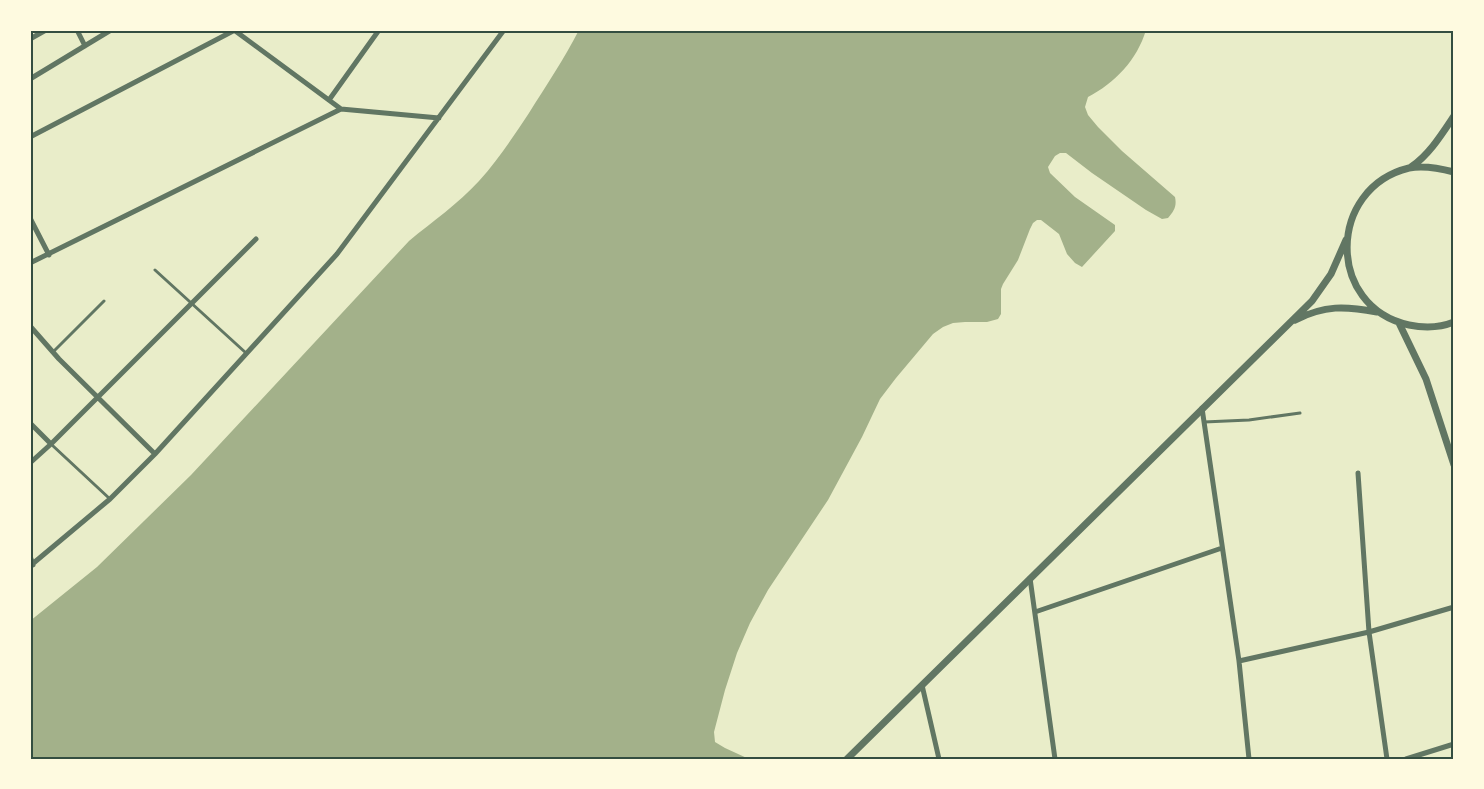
<svg xmlns="http://www.w3.org/2000/svg" width="1484" height="789" font-family="'Golos Text',sans-serif">
<style>
.water{fill:#a3b18a}
.lines{fill:none;stroke-linecap:round;stroke-linejoin:round}
.service{stroke:#617663;stroke-width:3}
.minor{stroke:#617663;stroke-width:5}
.tertiary{stroke:#617663;stroke-width:7}
.neatline{fill:none;stroke:#344e41;stroke-width:2}
</style>
<rect width="100%" height="100%" fill="#e9edc9"/>
<path class="water" d="M579,30h567c-9,30 -31,53 -58,67l-3,10 3,8 10,12 24,24 53,46c2,9 -1,14 -7,21l-6,1 -16,-9 -54,-37 -26,-20h-6l-5,3 -7,11 2,6 25,24 40,28v6l-33,36 -7,-4 -8,-9 -8,-20 -18,-14h-4l-4,3 -3,6 -12,31 -15,24 -2,5v25l-3,5 -11,3h-22l-12,1 -10,4 -10,7 -37,44 -16,21 -18,38 -34,63 -60,90 -18,33 -13,30 -12,37 -11,42 1,10 10,6 24,11h-719v-138l67,-54 94,-92 218,-234c24,-20 49,-37 70,-60 19,-21 34,-44 50,-68 17,-27 35,-54 50,-83z"/>
<g class="lines">
<path class="service" d="M155,270l91,83
M53,352l51,-51
M1204,422l45,-2 51,-7
M52,445l58,54"/>
<path class="minor" d="M77,30l8,16
M234,30l107,79
M30,39l16,-9
M30,79l81,-49
M329,100l50,-70
M30,137l205,-107
M30,218l19,37
M30,263l311,-154 98,9
M30,326l29,33 96,95
M1202,408l37,253 10,98
M30,423l21,21
M30,463l21,-19 205,-205
M1358,473l11,159 18,127
M30,556l3,9
M30,566l80,-67 45,-45 182,-200 167,-224
M1030,578l25,181
M1035,612l187,-64
M1239,661l130,-29 85,-25
M922,685l17,74
M1406,759l48,-15"/>
<path class="tertiary" d="M1411,167c18,-12 31,-33 43,-51
M1454,172c-15,-4 -30,-7 -45,-4 -82,20 -83,139 0,157 15,3 30,3 45,-3
M1295,320c30,-15 50,-14 82,-8
M1399,323l27,56 28,86
M847,759l465,-458 19,-27 15,-34"/>
</g>
<rect width="1484" height="789" fill="none" stroke="#fefae0" stroke-width="63"/>
<rect x="32" y="32" width="1420" height="726" class="neatline"/>
</svg>
